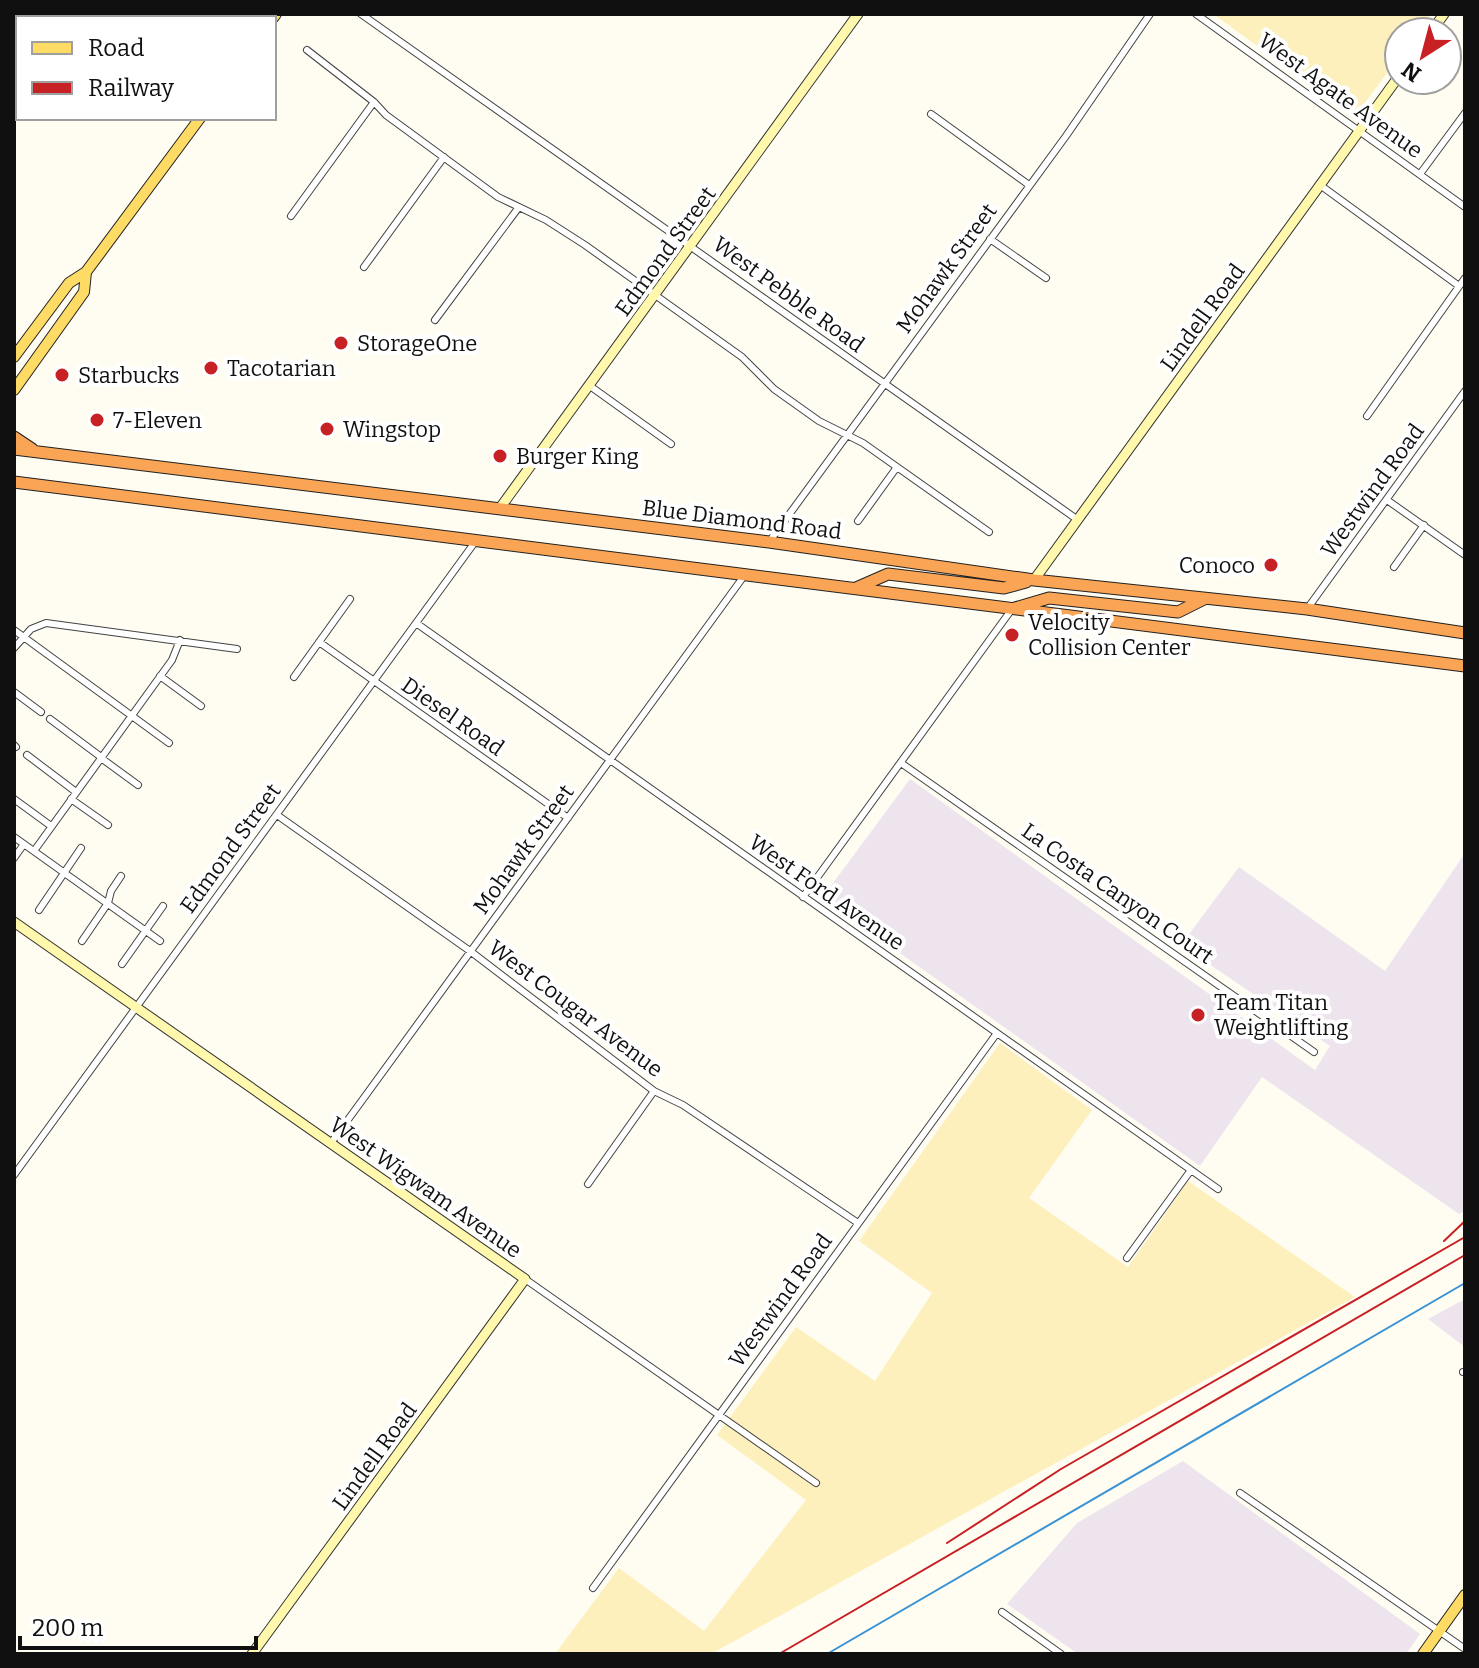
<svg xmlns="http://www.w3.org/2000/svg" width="1479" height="1668" font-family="Bitter,serif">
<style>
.industrial{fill:#ede4ee}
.sand{fill:#fdf0bd}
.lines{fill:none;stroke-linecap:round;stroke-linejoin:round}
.stream{stroke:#3892d3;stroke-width:2}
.street-casing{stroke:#434343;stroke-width:8}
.secondary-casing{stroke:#323232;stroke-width:11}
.primary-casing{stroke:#212121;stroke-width:12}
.highway-casing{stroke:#212121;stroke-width:13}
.street{stroke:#fff;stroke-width:6}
.secondary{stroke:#fff8ad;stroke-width:9}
.primary{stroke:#fedb64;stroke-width:10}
.highway{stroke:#faa455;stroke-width:11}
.rail{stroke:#c72025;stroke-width:2}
.poi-dot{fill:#c72025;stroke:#fff;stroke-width:3}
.labels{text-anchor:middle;stroke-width:8;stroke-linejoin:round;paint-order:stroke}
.street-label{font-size:22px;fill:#101010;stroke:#fff}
.poi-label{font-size:22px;fill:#101010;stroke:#fff;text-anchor:start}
</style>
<rect width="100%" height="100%" fill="#fffdf2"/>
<path class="industrial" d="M910,779l405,291 15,-24 -149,-101 58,-78 146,104 80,-118v358l-6,3 -197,-137 -62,89 -378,-268z
M1465,1299v48l-37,-28z
M1183,1461l237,173 -14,20h-328l-71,-50 70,-81z"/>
<path class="sand" d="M1213,14h218l-14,18h-18v25l-44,59z
M1000,1043l92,67 -63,88 99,69 60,-86 167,116 -644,357h-156l64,-86 85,63 102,-131 -89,-65 79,-108 79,54 57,-88 -73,-52z"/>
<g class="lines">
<path class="stream" d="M827,1654l638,-371"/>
<g class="street-casing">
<path id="street" d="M361,14l717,506
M1196,14l269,193
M307,50l67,52 12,13 112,82 48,23 39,25 157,112 32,32 45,32 44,22 126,89
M931,114l98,71
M1420,174l45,-61
M1320,185l139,101
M291,216l83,-114
M990,239l56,39
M364,267l80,-110
M435,320l84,-113
M590,386l81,58
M1367,416l98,-138
M1387,500l78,55
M858,521l39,-54
M769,542l297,-406 84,-122
M1394,567l30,-42
M1307,609l158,-218
M416,623l802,566
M14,630l155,113
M319,642l249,176
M14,648l17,-19 15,-6 191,26
M160,676l41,30
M294,677l56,-78
M14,692l27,20
M50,719l51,38
M14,745l2,2
M27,755l49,37
M101,758l37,27
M901,763l413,289
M14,799l37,27
M71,799l37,26
M277,815l193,136 184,140 29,14 175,118
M14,837l146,104
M34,851l138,-191 8,-20
M14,858l10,-14
M803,897l209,-288
M39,910l42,-62
M82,941l26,-38 3,-12 10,-15
M122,964l41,-58
M331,1143l413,-567
M14,1175l461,-633
M588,1184l66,-93
M1127,1258l64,-88
M525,1279l291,204
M1463,1372h2
M1240,1493l225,156
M593,1588l404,-555
M1002,1612l59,42"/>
</g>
<g class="secondary-casing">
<path id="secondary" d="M1431,32l13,-18
M500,508l358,-494
M1034,580l365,-504
M14,922l511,357 -273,375"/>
</g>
<g class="primary-casing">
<path id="primary" d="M273,18l3,-4
M14,357l55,-74 17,-11 114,-154
M14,390l70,-98 2,-20
M1423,1654l42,-59"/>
</g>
<g class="highway-casing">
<path id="highway" d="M14,437l18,12
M14,449l755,93 265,38 273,29 158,24
M14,482l1451,184
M856,588l32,-14 116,14 22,-6
M1015,608l34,-10 129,14 26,-13"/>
</g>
<use href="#street" class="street"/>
<use href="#secondary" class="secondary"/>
<use href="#primary" class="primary"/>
<use href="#highway" class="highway"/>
<path class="rail" d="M1444,1241l21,-20
M947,1543l114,-74 404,-232
M779,1654l686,-399"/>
</g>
<g class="poi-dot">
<circle cx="341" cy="343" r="8"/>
<circle cx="211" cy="368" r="8"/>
<circle cx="62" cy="375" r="8"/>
<circle cx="97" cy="420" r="8"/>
<circle cx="327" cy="429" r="8"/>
<circle cx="500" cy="456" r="8"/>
<circle cx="1271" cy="565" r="8"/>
<circle cx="1012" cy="635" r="8"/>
<circle cx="1198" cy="1015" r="8"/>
</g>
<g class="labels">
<g class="street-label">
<text transform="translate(1341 95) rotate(36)" y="8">West Agate Avenue</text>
<text transform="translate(665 251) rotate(-54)" y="8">Edmond Street</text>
<text transform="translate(946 268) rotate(-54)" y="8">Mohawk Street</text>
<text transform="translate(789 294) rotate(36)" y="8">West Pebble Road</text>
<text transform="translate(1202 317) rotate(-54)" y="8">Lindell Road</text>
<text transform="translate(1372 490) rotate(-54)" y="8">Westwind Road</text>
<text transform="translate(742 519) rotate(7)" y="8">Blue Diamond Road</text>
<text transform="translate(453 716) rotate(35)" y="8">Diesel Road</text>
<text transform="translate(230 848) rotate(-54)" y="8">Edmond Street</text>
<text transform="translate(523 849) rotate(-54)" y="8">Mohawk Street</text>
<text transform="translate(827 892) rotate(35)" y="8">West Ford Avenue</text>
<text transform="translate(1118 893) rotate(35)" y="8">La Costa Canyon Court</text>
<text transform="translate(576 1008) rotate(37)" y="8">West Cougar Avenue</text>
<text transform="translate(426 1187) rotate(35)" y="8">West Wigwam Avenue</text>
<text transform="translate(780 1300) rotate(-54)" y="8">Westwind Road</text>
<text transform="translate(374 1456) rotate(-54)" y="8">Lindell Road</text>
</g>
<g class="poi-label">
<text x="357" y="351">StorageOne</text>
<text x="227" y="376">Tacotarian</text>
<text x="78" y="383">Starbucks</text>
<text x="113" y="428">7-Eleven</text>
<text x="343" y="437">Wingstop</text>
<text x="516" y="464">Burger King</text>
<text x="1255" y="573" text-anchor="end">Conoco</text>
<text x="1028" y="630">Velocity<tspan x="1028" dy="25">Collision Center</tspan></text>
<text x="1214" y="1010">Team Titan<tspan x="1214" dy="25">Weightlifting</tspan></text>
</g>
</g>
<rect width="1479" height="1668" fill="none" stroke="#101010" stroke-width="32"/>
<rect x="16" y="16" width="260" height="104" fill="#ffffff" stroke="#9f9f9f" stroke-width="2"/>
<rect x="32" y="42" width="40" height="12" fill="#fedb64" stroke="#9f9f9f" stroke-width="2"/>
<text x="88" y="56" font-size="24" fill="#101010">Road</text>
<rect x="32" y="82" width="40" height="12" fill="#c72025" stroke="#9f9f9f" stroke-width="2"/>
<text x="88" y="96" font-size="24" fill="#101010">Railway</text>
<g transform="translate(1423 56) rotate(216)"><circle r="38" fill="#ffffff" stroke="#9f9f9f" stroke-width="2"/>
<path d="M0-6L14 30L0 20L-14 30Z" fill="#c72025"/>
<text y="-12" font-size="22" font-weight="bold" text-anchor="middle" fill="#101010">N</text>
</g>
<path d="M20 1636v12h236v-12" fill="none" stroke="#101010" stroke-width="4"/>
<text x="32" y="1636" font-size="24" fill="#101010" stroke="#ffffff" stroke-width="6" paint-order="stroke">200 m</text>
</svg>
